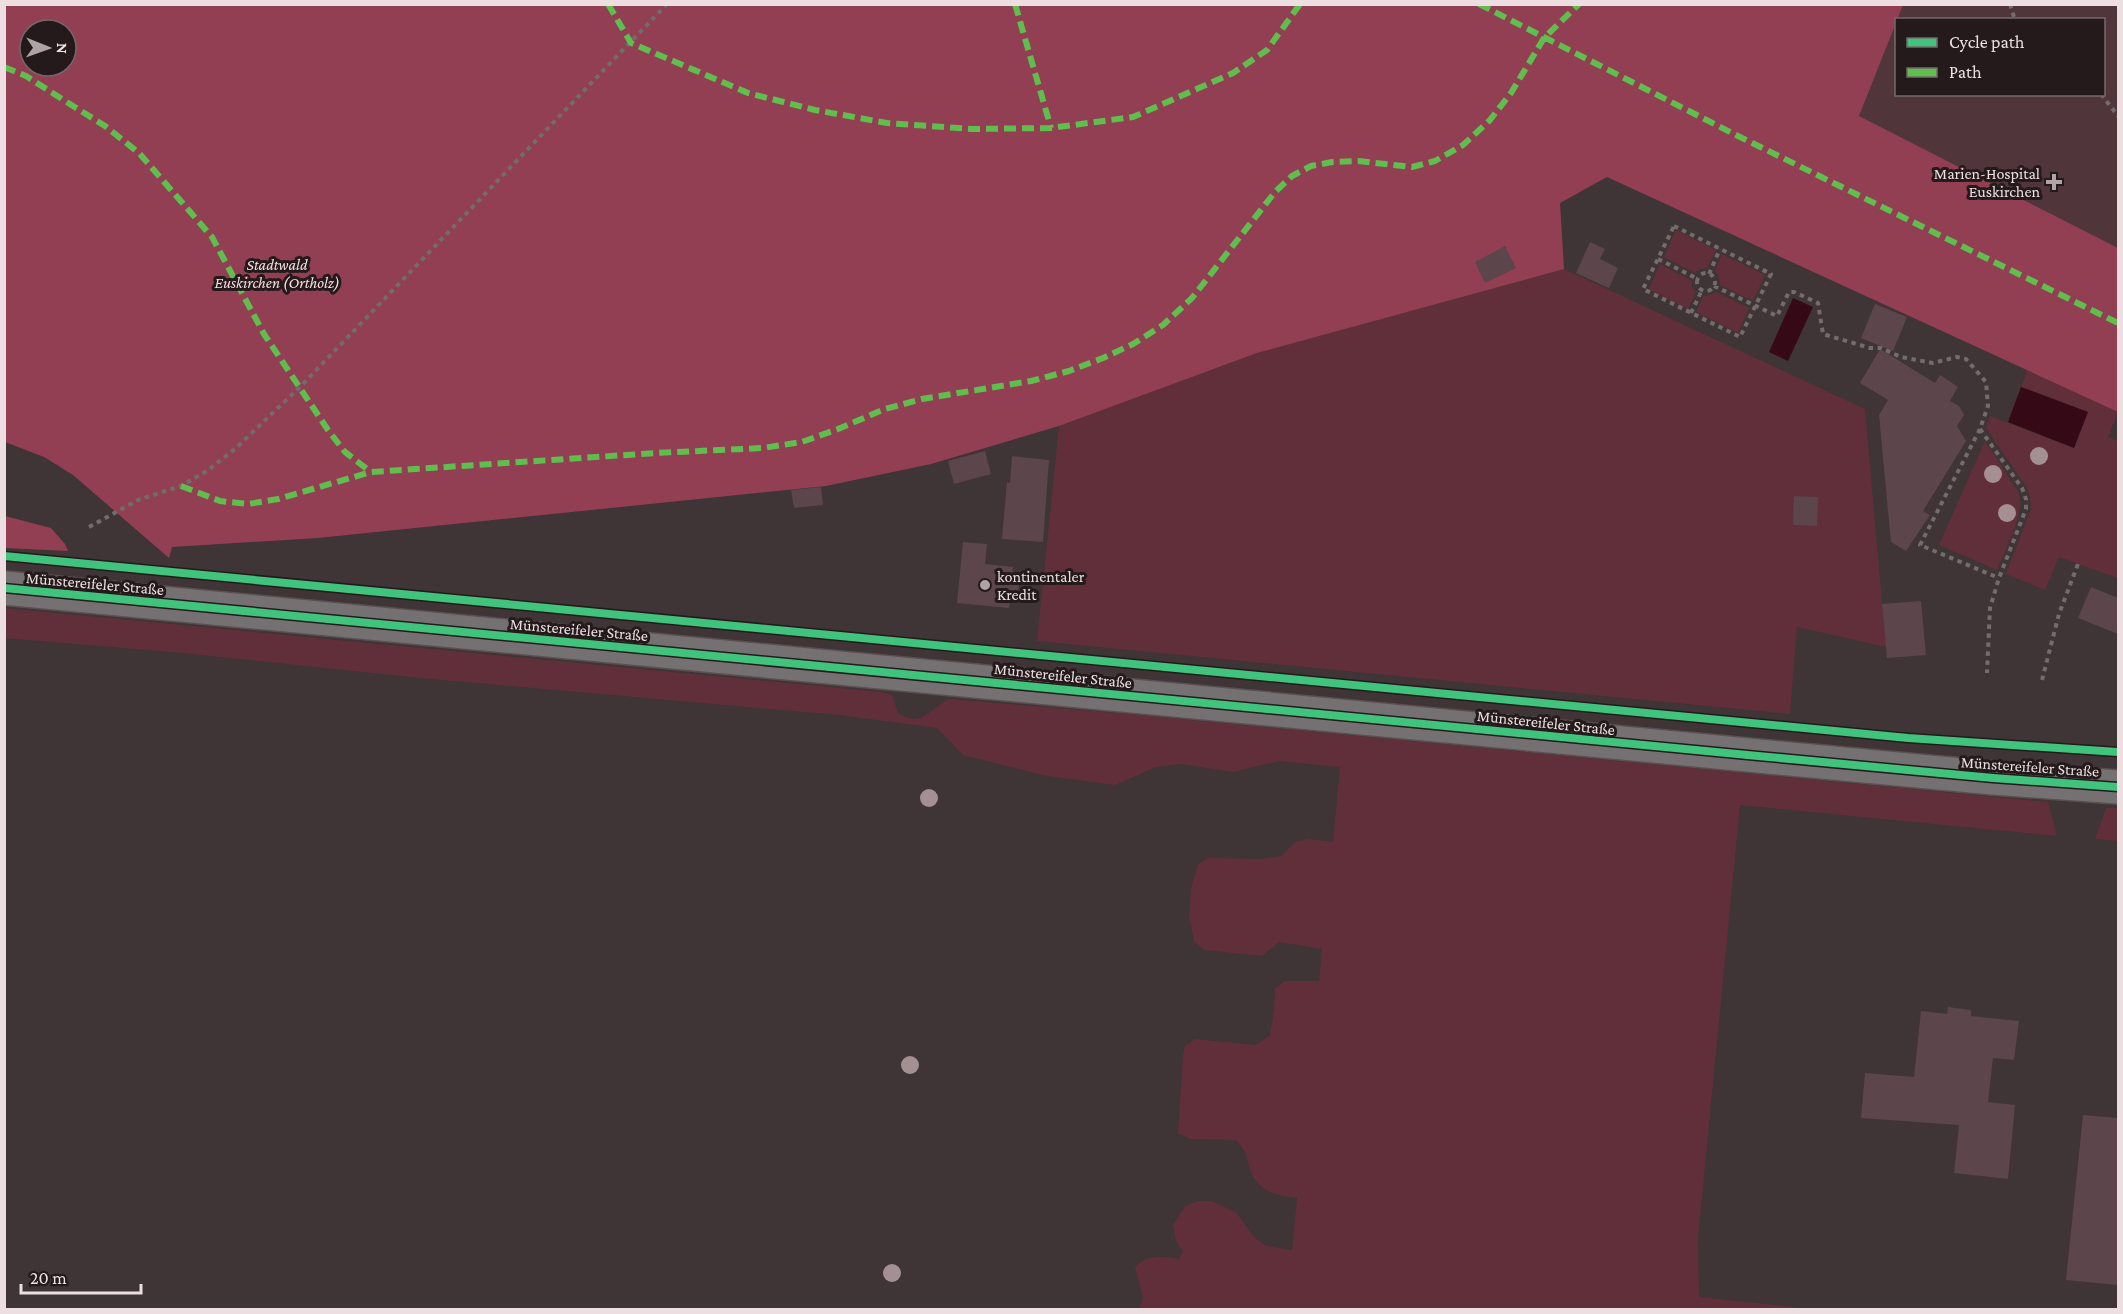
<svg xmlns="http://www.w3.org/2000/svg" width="2123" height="1314" font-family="'Crimson Pro',serif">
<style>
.built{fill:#50363a}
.green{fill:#612f39}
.forest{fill:#923f53;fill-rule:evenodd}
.water{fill:#360917}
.building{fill:#5c454b}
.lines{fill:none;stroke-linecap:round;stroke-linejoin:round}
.minor-casing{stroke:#5a5052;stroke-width:36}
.path{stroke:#736c6d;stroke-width:4;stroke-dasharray:4.5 4.5;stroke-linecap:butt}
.minor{stroke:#757172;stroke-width:33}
.quiet{stroke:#5fbe4e;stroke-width:6;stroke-dasharray:12 6;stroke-linecap:butt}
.cycleway-casing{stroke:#241a1b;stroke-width:11}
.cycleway{stroke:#40c37c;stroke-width:8}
.tree{fill:#a49093}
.poi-dot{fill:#b0a3a5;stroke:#241a1b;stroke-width:2}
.labels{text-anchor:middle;stroke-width:6;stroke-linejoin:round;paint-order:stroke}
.poi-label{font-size:16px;fill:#eddfe1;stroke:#241a1b;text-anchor:end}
.park-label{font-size:16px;font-style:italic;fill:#f7dbdf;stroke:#241a1b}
.street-label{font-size:16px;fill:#eddfe1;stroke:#241a1b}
</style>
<rect width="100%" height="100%" fill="#3f3436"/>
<path class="built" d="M1903,5h215v243l-259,-132 37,-95v73h208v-74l-207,-1z"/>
<path class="green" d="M1676,230l40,20 -9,18 -7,1 -5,4 -31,-16z
M1722,254l43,21 -12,26 -33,-16 -1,-8 -4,-6z
M1660,264l32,17v6l4,5 -8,17 -39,-20z
M1564,269l301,140 21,238 -89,-20 -7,87 -753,-73 22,-215 198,-73z
M1716,292l33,16 -11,25 -42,-21 7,-16h4z
M2028,369l90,43 -10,25 10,4v137l-59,-21 -14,33 -39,-16 25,-65 -1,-11 -3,-10 -41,-60 4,-12 84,32 14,-36 -67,-25z
M1985,441l34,52c6,21 -14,57 -22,77l-58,-25z
M4,608l878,84 10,3 6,18c25,16 30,-5 52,-14l190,16 908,87 9,34 -317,-31 -42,433 1,59 114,12h-674l4,-11 -8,-31c13,-13 27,-11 44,-8l4,-8 -7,-10 -3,-16 12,-19 13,-5h13l25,11 18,25 12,9 26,4 5,-52c-18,-2 -36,-5 -45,-24 -7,-16 -2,-19 -16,-34l-46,-1 -12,-6 5,-77 2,-10 10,-7 61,6 14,-10 4,-24 1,-23 10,-7h34l3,-32 -43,-7 -17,14 -58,-6 -10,-9 -5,-24 2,-29 7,-24 10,-6 54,1 19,-3 14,-14 13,-3 25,3 7,-75 -61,-6 -46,11 -53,-8 -24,3 -41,18 -68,-9 -84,-21 -26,-27 -98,-13 -419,-37 -237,-25 -178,-15z
M2106,808h12v33l-23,-2z"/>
<path class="forest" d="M5,5h1898l-44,111 259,132v164l-511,-235 -47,26 4,66 -307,84 -198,73 -128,38 -105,22 -508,52 -146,9 -3,11 -96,-83 -29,-18 -39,-15zM30,30h36v36h-36z
M5,516l46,12 14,16 3,7 -63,-3z"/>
<path class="water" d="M1793,298l20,9 -25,54 -19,-9z
M2021,387l67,25 -14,36 -66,-26z"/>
<path class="building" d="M1590,242l15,7 -5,10 18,9 -9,20 -33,-15z
M1505,246l11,22 -31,15 -10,-21z
M1875,304l32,13 -14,34 -32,-13z
M1880,349l55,34 5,-8 18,12 -8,14 9,5 5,9 -7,11 9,15 -43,70 7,4 -24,36 -15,-9 -12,-127 9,-15 -28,-17z
M985,451l6,23 -37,10 -6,-23z
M1012,456l37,4 -6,82 -41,-3 5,-57 3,1z
M821,487l2,18 -29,3 -3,-18z
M1794,496l24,1 -1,29 -24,-1z
M963,542l24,2 -2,20 28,3 -1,8 8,1 -2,17 -7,-1 -2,16 -52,-5z
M2091,587l27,11v36l-40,-16z
M1921,601l5,54 -39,3 -5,-54z
M1948,1007l23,3v6l48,5 -5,39 -21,-2 -5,44 27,3 -7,74 -54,-6 5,-48 -98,-7 4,-45 49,4 7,-66 26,3z
M2083,1115l35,3v167l-52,-5z"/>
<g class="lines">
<g class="minor-casing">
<path id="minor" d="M4,588l1754,168 235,22 125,9"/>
</g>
<path class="path" d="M2010,4l4,13 4,3
M2101,94l17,22
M1674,226l97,48 -31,63 -97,-48z
M1658,259l40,20
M1697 282a9 9 0 1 1 18 0a9 9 0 1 1-18 0Z
M1709,274l11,-25
M1714,286l63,30 12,-24h5l24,11 5,31 47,14h11l20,9 32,6 24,-6 9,2 20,23 2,24 -8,23 -60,116 79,33
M1691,313l11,-23
M1980,429l42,59 4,11v10l-27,69 -9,30 -3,65
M89,527l49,-27 43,-14 26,-15 29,-23 64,-61 367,-383
M2042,680l17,-66 19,-50"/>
<use href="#minor" class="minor"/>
<path class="quiet" d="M608,4l23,39 117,50 67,17 72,13 85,6 79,-1 82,-11 100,-44 34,-23 33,-46
M1015,4l36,124
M1479,4l255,130 384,189
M4,67l22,9 39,25 40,25 34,27 73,84 52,97 64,96 17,22 26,20
M181,486l39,15 28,3 30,-5 93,-27 285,-19 107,-5 39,-6 36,-13 47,-20 37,-10 109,-18 38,-10 34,-13 30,-14 30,-19 29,-27 83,-106 17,-16 19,-10 21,-4 26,-1 54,6 23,-6 28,-16 27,-25 21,-27 33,-55 35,-34"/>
<g class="cycleway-casing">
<path id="cycleway" d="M4,556l1904,182 210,14
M4,588l1754,168 235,22 125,9"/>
</g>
<use href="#cycleway" class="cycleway"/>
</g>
<g class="tree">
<circle cx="2039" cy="456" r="9"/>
<circle cx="1993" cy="474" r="9"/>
<circle cx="2007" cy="513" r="9"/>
<circle cx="929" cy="798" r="9"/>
<circle cx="910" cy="1065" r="9"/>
<circle cx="892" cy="1273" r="9"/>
</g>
<g class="poi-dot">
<path d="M2051 173h6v6h6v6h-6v6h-6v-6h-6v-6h6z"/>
<circle cx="985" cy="585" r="6"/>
</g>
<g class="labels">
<g class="poi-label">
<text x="2040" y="179">Marien-Hospital<tspan x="2040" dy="18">Euskirchen</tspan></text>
<text x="997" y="582" text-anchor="start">kontinentaler<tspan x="997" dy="18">Kredit</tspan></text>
</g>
<g class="park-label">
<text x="277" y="270">Stadtwald<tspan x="277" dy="18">Euskirchen (Ortholz)</tspan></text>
</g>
<g class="street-label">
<text transform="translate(95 583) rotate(5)" y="6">Münstereifeler Straße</text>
<text transform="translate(579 629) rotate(5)" y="6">Münstereifeler Straße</text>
<text transform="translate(1063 675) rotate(6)" y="6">Münstereifeler Straße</text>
<text transform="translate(1546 722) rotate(6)" y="6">Münstereifeler Straße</text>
<text transform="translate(2030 766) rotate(4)" y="6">Münstereifeler Straße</text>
</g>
</g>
<rect width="2123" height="1314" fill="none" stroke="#eddfe1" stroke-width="12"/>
<rect x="1895" y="18" width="210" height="78" fill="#241a1b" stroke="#74696a" stroke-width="1.5"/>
<rect x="1907" y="38" width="30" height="9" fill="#40c37c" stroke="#74696a" stroke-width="1.5"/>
<text x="1949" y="48" font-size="18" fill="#eddfe1">Cycle path</text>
<rect x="1907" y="68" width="30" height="9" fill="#5fbe4e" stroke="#74696a" stroke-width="1.5"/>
<text x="1949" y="78" font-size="18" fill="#eddfe1">Path</text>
<g transform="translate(48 48) rotate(91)"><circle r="28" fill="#241a1b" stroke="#74696a" stroke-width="1.5"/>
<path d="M0-4.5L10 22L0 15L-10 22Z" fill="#b0a3a5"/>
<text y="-9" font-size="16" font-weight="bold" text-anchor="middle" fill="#eddfe1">N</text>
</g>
<path d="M21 1284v9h120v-9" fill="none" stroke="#eddfe1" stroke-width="3"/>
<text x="30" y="1284" font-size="18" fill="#eddfe1" stroke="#241a1b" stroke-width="4.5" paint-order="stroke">20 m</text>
</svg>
